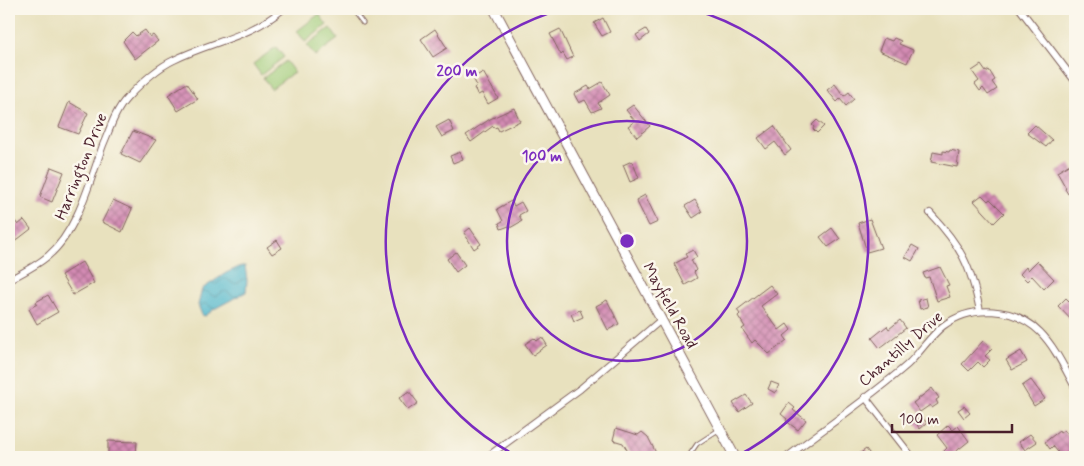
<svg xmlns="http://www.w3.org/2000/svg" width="1084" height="466" font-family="Mynerve,sans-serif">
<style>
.garden{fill:#9fcb77;stroke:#747551}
.water{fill:url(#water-waves);stroke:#4c6a7b}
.building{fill:url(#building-cross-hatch)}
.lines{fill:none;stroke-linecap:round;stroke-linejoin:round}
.lane-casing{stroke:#81635e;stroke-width:5}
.street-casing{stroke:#81635e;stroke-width:8}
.secondary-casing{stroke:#81635e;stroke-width:11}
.lane{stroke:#fff;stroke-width:3}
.street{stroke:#fff;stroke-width:6}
.secondary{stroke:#fff;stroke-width:9}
.ring{fill:none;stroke:#7b2cbf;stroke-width:2.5}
.labels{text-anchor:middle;stroke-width:5;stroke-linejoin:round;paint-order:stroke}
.street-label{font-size:16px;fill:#4a1f2b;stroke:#fbf7ec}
.centre{fill:#7b2cbf;stroke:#fbf7ec;stroke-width:2.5}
.ring-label{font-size:15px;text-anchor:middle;font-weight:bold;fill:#7b2cbf;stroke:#fbf7ec;stroke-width:5;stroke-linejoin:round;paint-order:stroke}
</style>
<defs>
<pattern id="water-waves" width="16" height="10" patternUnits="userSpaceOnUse" patternTransform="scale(1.25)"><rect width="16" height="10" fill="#4db6cb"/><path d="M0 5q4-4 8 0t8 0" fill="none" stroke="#4293a5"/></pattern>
<pattern id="building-cross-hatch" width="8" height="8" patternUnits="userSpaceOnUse" patternTransform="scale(1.25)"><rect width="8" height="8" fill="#d38bb3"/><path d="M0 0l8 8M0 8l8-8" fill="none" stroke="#ad7192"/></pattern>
</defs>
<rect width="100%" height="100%" fill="#fbf7ec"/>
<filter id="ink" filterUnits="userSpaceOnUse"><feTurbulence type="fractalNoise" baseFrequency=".02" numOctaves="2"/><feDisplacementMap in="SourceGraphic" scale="10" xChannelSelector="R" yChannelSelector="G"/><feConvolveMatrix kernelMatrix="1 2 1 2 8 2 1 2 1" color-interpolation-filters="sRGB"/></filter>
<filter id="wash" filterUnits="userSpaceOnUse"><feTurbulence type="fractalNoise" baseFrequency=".0096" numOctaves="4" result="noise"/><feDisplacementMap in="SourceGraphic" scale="20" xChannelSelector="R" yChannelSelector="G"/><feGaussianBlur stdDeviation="1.12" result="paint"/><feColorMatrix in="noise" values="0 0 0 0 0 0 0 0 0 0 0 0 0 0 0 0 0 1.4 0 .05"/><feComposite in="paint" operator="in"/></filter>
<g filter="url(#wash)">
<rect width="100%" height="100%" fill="#e8e1be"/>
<path class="garden" d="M319,14l8,11 -22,17 -8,-11z
M330,28l8,11 -23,17 -8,-11z
M276,47l8,10 -23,18 -8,-11z
M286,61l8,11 -23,17 -8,-11z"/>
<path class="water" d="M241,266h4l2,14 -1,12 -30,16 -11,8 -3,-1 -4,-10 4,-16 24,-16z"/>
<g id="blocks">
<path class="building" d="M603,18l7,14 -8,4 -8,-13z
M435,29l12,19 -14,9 -12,-18z
M560,29l13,28 -6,3 -4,-7 -2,2 -11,-21z
M646,29l3,5 -9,7 -4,-6z
M145,30l5,7 3,-2 5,6 -23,18 -12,-18 9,-9 4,4z
M884,38l8,3 2,-3 7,3 -2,3 14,6 -6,13 -28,-12z
M981,65l5,7 3,-2 6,10 -3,2 5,7 -9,6 -5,-7 -3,3 -5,-7 4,-3 -7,-10z
M483,72l15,26 -10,6 -6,-11 -4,2 -4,-7 3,-2 -4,-8z
M602,82l8,13 -12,8 3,5 -9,4 -7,-12 -6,3 -5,-9 14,-8 2,3z
M187,83l11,16 -20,12 -10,-16z
M835,84l9,12 5,-4 5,7 -8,7 -6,-7 -3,3 -10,-12z
M69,102l19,11 -10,21 -19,-7z
M633,105l17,21 -13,11 -9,-11 7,-5 -9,-11z
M514,108l6,13 -21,10 -2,-4 -3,1 -1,-2 -22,16 -5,-7 24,-16z
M449,120l5,11 -12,6 -6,-10z
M817,120l7,6 -7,7 -4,-4 1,-2 -2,-2z
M1035,125l17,15 -6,7 -19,-14z
M774,126l17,24 -6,5 -10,-13 -9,7 -8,-11z
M133,131l23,9 -16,23 -19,-9z
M950,150l9,2 -2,15 -26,-5 2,-10 10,2v-3l6,1z
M460,152l3,7 -10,4 -3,-7z
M632,161l7,17 -9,4 -7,-17z
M1070,164l5,10v27l-5,-8 -2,1 -3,-5 1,-1 -9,-16z
M51,167l13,5 -12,30 -12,-5z
M645,195l13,27 -9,4 -13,-26z
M982,195l6,6 2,-2 14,14 -10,10 -20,-22z
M113,200l19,9 -10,23 -20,-10z
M695,200l7,12 -9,6 -8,-12z
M511,201l3,5 7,-4 5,9 -7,4 3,6 -12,7 -1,-2 -8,3 -2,-6 4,-2 -6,-12z
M870,219l11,29 -14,4 -9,-29z
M24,220l7,9 -22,17v-21l6,-4 3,4z
M470,228l11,16 -7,5 -10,-16z
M832,228l8,11 -12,8 -8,-10z
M277,240l5,8 -10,6 -5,-7z
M912,245l7,4 -7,12 -7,-4z
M693,250l4,7 -6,3 5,10 -2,2 3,6 -12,7 -11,-21 13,-7 -2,-3z
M456,252l9,13 -9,7 -9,-13z
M1037,261l17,18 -10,10 -12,-13 -5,5 -7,-7 6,-7 2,3z
M82,262l12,21 -21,12 -12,-20z
M940,267l9,18 -3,1 4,11 -13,4 -8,-24 -4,1 -2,-5z
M770,285l7,9 -16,12 18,24 8,-6 4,6 -7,6 3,4 -18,14 -14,-14 -3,3 -10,-14 3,-2 -7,-11 2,-2 -3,-4z
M48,295l10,17 -21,12 -8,-15 8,-5 -1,-2z
M926,298l2,9 -8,2 -2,-9z
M1066,298l5,5 4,-3v24l-17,-18z
M607,300l12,24 -11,6 -12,-24z
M580,310l3,7 -9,4 -3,-7z
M900,320l6,8 -26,20 -8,-10 15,-12 2,3z
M542,337l5,8 -14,10 -8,-11 9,-6 3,3z
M983,341l9,8 -7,7 5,4 -7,7 -5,-5 -9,9 -7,-7z
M1021,351l6,11 -15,8 -6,-10z
M1031,380l14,19 -11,7 -12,-20z
M771,382l8,3 -4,8 -7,-4z
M932,388l7,10 -3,2 2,4 -6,4 -2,-3 -10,7 -7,-9z
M409,391l9,12 -10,7 -9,-12z
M746,395l6,8 -13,9 -6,-9z
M789,403l6,5 -2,2 13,10 -8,10 -12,-9 1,-2 -6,-5z
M964,406l6,7 -6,5 -6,-8z
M922,417l5,6 -7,6 -5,-7z
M948,425l5,5 5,-4 11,15 -20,16h-2l-4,-5 4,-4 -10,-13z
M616,428l22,7 4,-3 6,5 10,20h-27l-8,-14 -10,-3z
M1064,430l11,14v8l-7,5h-6l-9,-11 -3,3 -5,-7 14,-11 1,2z
M1030,434l7,8 -12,8 -6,-8z
M108,441l29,1 -1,12 -6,-1v4h-22z
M866,449l6,8h-17z"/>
</g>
</g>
<g filter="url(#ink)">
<use href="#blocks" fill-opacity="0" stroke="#81635e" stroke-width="1"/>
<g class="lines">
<g class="lane-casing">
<path id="lane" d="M352,9l11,14
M688,457l9,-13 23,-15"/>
</g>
<g class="street-casing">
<path id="street" d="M1020,9l55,72
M930,213c31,33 41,53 50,98
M9,280c13,-7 27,-14 39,-24 29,-24 42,-75 55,-111 7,-16 12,-34 24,-47 13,-14 30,-30 47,-38 38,-19 75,-22 109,-51
M865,397l47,60
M487,457l93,-68 82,-70
M787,457c39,-30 82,-59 120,-92 13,-12 22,-28 36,-39 29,-22 72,-19 97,6 15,15 25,37 35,55"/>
</g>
<g class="secondary-casing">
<path id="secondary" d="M494,9l241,448"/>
</g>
<use href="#lane" class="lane"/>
<use href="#street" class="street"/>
<use href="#secondary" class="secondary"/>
</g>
</g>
<g class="ring">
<circle cx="627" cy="241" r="120"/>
<path d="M519 457A241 241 0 0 1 563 9M691 9A241 241 0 0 1 735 457"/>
</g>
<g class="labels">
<g class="street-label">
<text transform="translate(80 166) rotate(-68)" y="6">Harrington Drive</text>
<text transform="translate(671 305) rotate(61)" y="6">Mayfield Road</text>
<text transform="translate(900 348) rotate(-41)" y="6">Chantilly Drive</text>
</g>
</g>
<circle cx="627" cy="241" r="8" class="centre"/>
<g class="ring-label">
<text x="457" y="76">200 m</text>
<text x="542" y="161">100 m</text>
</g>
<rect width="1084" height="466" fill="none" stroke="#fbf7ec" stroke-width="30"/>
<path d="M892 424v8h120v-8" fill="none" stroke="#4a1f2b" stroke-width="2.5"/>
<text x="899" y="424" font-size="15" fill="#4a1f2b" stroke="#fbf7ec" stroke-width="4" paint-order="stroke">100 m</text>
</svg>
